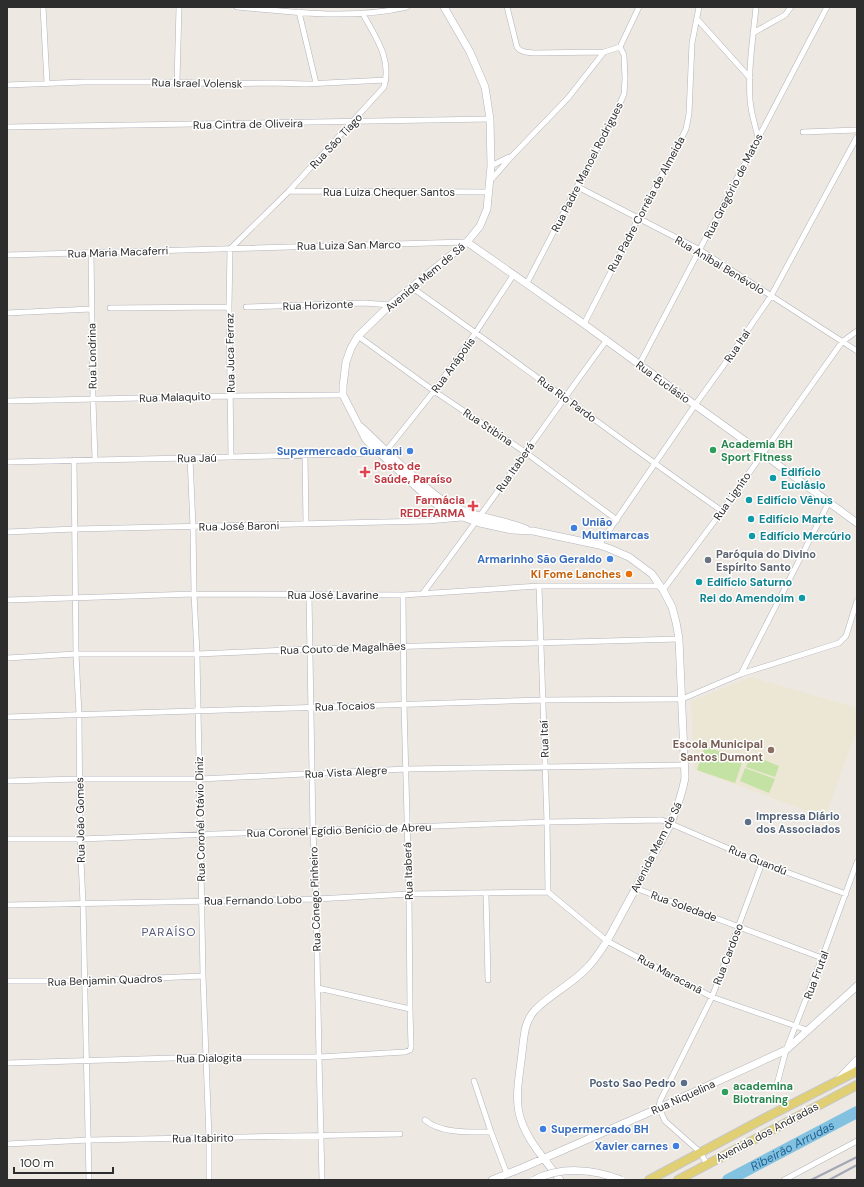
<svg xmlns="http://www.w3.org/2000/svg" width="864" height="1187" font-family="'DM Sans',sans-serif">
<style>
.education{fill:#ece6d4}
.pitch{fill:#c3e2a3}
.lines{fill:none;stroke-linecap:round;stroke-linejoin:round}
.river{stroke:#83c1e1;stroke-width:12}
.street-casing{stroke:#b2b3bc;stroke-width:6}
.secondary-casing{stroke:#b2b3bc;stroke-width:8}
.primary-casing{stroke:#c8c8c8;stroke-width:10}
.street{stroke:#fff;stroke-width:5}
.secondary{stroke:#fff;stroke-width:7}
.primary{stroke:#e0cf73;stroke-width:8}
.rail{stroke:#a5a6b5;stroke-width:2}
.secondary-bridge-casing{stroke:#b2b3bc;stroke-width:8;stroke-linecap:butt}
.secondary-bridge{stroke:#fff;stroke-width:7}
.leisure-dot{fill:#2e9e5b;stroke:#fff;stroke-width:1.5}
.shop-dot{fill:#3f7fe0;stroke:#fff;stroke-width:1.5}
.health-dot{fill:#e0444e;stroke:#fff;stroke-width:1.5}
.culture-dot{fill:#0f9aa8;stroke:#fff;stroke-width:1.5}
.worship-dot{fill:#6b7280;stroke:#fff;stroke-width:1.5}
.food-dot{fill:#e8710a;stroke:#fff;stroke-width:1.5}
.education-dot{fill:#8d6e63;stroke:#fff;stroke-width:1.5}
.service-dot{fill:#5c6f8a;stroke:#fff;stroke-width:1.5}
.labels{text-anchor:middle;stroke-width:3;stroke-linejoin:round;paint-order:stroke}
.street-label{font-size:11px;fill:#2d2d2d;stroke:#fff}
.leisure-label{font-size:11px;font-weight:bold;fill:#27864d;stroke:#fff;text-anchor:start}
.shop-label{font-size:11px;font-weight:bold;fill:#366cbe;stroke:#fff;text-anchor:end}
.health-label{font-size:11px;font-weight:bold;fill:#be3a42;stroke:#fff;text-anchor:start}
.culture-label{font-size:11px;font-weight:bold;fill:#0d838f;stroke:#fff;text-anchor:start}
.worship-label{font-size:11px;font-weight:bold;fill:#5b616d;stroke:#fff;text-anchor:start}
.food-label{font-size:11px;font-weight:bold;fill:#c56008;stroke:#fff;text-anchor:end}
.education-label{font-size:11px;font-weight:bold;fill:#785e54;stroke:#fff;text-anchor:end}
.service-label{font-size:11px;font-weight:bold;fill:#4e5e75;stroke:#fff;text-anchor:start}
.neighbourhood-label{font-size:12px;letter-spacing:1px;fill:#535779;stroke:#fff}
.water-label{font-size:12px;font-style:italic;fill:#1f6190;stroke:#fff}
</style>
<rect width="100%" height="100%" fill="#ede9e2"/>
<path class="education" d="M751,677l106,31v22l-32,87 -131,-47 -3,-69z"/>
<path class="pitch" d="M705,746l38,14 -8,23 -38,-13z
M751,755l28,11 -4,11 -29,-10z
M745,768l30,11 -6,14 -29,-12z"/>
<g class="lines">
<path class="river" id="s1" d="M728,1180l129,-68"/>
<g class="street-casing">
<path id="street" d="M43,7l4,76
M237,7c57,5 115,13 170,0
M507,7l10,40 3,3 5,2 9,1 70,-1
M756,7c-3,31 -8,62 -6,93 1,13 5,25 8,37
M299,12l17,71
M697,19l53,59
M753,33l32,-18 6,-8
M177,82l2,-75
M7,85l77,-3h93l38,2 60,-1 31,1 80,-4
M7,127l483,-8
M803,132l54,-2
M491,166l18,-9
M490,181l22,-25 56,-58 36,-46 16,-5 19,-40
M578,187l122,63 157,101
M289,191l200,1
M230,249l59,-58 95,-104c8,-28 -8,-49 -21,-73
M230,249l-1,58 2,150
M91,252l2,148 2,60
M7,255l459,-13
M527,283l91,-175 6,-14 1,-15 -1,-24 -4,-8
M411,287c105,73 206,151 311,224
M246,307l119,-4 25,2
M110,308l119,-1
M7,313l84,-4
M584,324l54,-105 41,-76 7,-14 3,-15 3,-71 7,-36
M358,336l76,55 91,61 92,68
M639,365l188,-358
M7,401l223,-5 113,-1
M305,455l1,69
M190,458l3,68 1,68 3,60 6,322 6,162v42
M74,460l2,194 3,60 1,125 3,64 6,277
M7,462l224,-5 147,-4 8,-2 48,-60 42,-59 38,-58
M7,532l68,-3 353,-8 34,-3
M599,545l96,-140 31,-43 45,-66 86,-159
M539,586l8,236 1,70
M663,590l59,-79 120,-169 15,-11
M423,593c63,-83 122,-169 183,-252
M309,595l4,236 3,68 3,158 3,123
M7,600l187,-6 209,1 136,-9h121
M7,658l69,-4h121l113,-5 369,-10
M741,674l88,-172
M7,717l535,-17 140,-1 59,-25 98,-31 7,-7 11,-35
M7,781l72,-2h121l206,-10 279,-4
M7,839h73l467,-17 115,-2 100,43 84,31
M635,888l187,70
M548,892l59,49 105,56 95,33
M486,894l2,86
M7,905l309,-6 93,-5 139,-2
M7,981h78l118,-5
M318,988l92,21
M7,1063l199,-6h113l86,-5 5,-2 1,-3 -1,-38 -1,-115 -5,-190 -1,-109
M474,1081l17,51 16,42
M776,1088l10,-38 36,-92 35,-96
M425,1120c16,14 46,12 66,12
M7,1144l82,-4 311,-6
M707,1164l-7,-12 -35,-31 -6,-13 1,-7 52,-104 50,-134
M784,1180l73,-39"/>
</g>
<g class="secondary-casing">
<path id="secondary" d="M444,7l26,45 15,35 5,32 1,47 -4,43 -7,17 -13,16 -77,63 -32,31 -7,12 -5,14 -3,24v9l22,43 5,6 55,51 8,7 18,11 29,10 32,7 21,1 66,14 9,3 21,9 23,17 11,16 9,17 4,15 3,17 6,139c-3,17 -8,30 -14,45l-64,118c-6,9 -12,19 -20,27 -15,16 -36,26 -52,42 -11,12 -11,27 -13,43 -2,18 -7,42 -3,60 6,26 26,46 41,67
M467,242l117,82 111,81 67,48 95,70
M361,427c9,8 17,16 25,24 11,11 23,21 34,31 10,9 20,18 32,24 23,12 50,13 74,23
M839,1079l18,-19
M492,1180l30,-12 137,-60 127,-58 71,-64"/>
</g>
<g class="primary-casing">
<path id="primary" d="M649,1180l116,-62 92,-47
M678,1180l179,-95"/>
</g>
<use href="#street" class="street"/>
<use href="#secondary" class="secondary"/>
<use href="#primary" class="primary"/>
<path class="rail" d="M811,1180l46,-23
M829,1180l28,-15
M855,1180l2,-1"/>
<g class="secondary-bridge-casing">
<path id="secondary-bridge" d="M534,1180c27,-14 60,-11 87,0"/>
</g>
<use href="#secondary-bridge" class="secondary-bridge"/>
</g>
<g class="leisure-dot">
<circle cx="713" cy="450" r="4"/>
<circle cx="725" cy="1092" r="4"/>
</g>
<g class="shop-dot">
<circle cx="410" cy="451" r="4"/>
<circle cx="574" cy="528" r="4"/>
<circle cx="610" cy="559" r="4"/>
<circle cx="543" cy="1129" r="4"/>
<circle cx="676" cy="1146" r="4"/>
</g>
<g class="health-dot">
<path d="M363 466h4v4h4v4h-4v4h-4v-4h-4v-4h4z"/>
<path d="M471 500h4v4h4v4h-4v4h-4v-4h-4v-4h4z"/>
</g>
<g class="culture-dot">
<circle cx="773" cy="478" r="4"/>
<circle cx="749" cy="500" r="4"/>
<circle cx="751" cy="519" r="4"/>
<circle cx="752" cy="536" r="4"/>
<circle cx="699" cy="582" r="4"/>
<circle cx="802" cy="598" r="4"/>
</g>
<circle class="worship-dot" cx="708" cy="560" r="4"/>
<circle class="food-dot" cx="629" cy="574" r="4"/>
<circle class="education-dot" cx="771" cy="750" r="4"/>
<g class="service-dot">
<circle cx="748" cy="822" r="4"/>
<circle cx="684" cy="1083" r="4"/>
</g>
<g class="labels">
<g class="street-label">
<text transform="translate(197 83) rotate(1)" y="4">Rua Israel Volensk</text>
<text transform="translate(248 124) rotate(-1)" y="4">Rua Cintra de Oliveira</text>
<text transform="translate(336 141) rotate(-47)" y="4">Rua São Tiago</text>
<text transform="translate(587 167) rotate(-63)" y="4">Rua Padre Manoel Rodrigues</text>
<text transform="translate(733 186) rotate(-63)" y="4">Rua Gregório de Matos</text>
<text x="389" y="196">Rua Luiza Chequer Santos</text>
<text transform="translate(646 204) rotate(-62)" y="4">Rua Padre Corrêia de Almeida</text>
<text transform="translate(349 245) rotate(-1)" y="4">Rua Luiza San Marco</text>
<text transform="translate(118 252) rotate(-2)" y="4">Rua Maria Macaferri</text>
<text transform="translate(720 265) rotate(31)" y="4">Rua Aníbal Benévolo</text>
<text transform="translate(425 277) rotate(-40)" y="4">Avenida Mem de Sá</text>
<text transform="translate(318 305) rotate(-2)" y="4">Rua Horizonte</text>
<text transform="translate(737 346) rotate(-56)" y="4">Rua Itaí</text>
<text transform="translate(230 353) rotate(-91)" y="4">Rua Juca Ferraz</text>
<text transform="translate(92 356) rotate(-91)" y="4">Rua Londrina</text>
<text transform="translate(453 365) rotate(-54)" y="4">Rua Anápolis</text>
<text transform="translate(663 382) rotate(36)" y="4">Rua Euclásio</text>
<text transform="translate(175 397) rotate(-2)" y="4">Rua Malaquito</text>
<text transform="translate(567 399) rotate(36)" y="4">Rua Rio Pardo</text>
<text transform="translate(488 427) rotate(34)" y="4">Rua Stibina</text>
<text transform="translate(197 458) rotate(-1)" y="4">Rua Jaú</text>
<text transform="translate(515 467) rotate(-55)" y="4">Rua Itaberá</text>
<text transform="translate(732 496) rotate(-55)" y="4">Rua Lignito</text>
<text transform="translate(239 526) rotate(-1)" y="4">Rua José Baroni</text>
<text x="333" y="599">Rua José Lavarine</text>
<text transform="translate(343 648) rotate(-2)" y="4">Rua Couto de Magalhães</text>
<text transform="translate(345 706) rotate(-2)" y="4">Rua Tocaios</text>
<text transform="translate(544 739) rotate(-92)" y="4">Rua Itaí</text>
<text transform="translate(346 772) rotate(-3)" y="4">Rua Vista Alegre</text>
<text transform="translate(200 819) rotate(-91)" y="4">Rua Coronél Otávio Diniz</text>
<text transform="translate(80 820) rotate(-91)" y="4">Rua João Gomes</text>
<text transform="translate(339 830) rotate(-2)" y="4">Rua Coronel Egídio Benício de Abreu</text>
<text transform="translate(656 847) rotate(-63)" y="4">Avenida Mem de Sá</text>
<text transform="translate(758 860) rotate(22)" y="4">Rua Guandú</text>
<text transform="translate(408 871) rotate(-92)" y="4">Rua Itaberá</text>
<text transform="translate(315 899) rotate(-92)" y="4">Rua Cônego Pinheiro</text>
<text transform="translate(253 900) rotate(-1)" y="4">Rua Fernando Lobo</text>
<text transform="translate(684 906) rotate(20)" y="4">Rua Soledade</text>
<text transform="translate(728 954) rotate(-69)" y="4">Rua Cardoso</text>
<text transform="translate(670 974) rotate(28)" y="4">Rua Maracanã</text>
<text transform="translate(816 975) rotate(-69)" y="4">Rua Frutal</text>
<text transform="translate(105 980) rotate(-2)" y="4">Rua Benjamin Quadros</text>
<text transform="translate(209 1058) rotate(-1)" y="4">Rua Dialogita</text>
<text transform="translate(683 1097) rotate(-24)" y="4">Rua Niquelina</text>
<text transform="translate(767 1132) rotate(-28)" y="4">Avenida dos Andradas</text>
<text transform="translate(203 1138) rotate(-1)" y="4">Rua Itabirito</text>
</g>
<g class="leisure-label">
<text x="721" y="448">Academia BH<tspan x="721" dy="13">Sport Fitness</tspan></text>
<text x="733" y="1090">academina<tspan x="733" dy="13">Biotraning</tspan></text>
</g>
<g class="shop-label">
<text x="402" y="455">Supermercado Guarani</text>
<text x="582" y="526" text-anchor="start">União<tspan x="582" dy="13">Multimarcas</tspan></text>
<text x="602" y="563">Armarinho São Geraldo</text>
<text x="551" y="1133" text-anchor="start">Supermercado BH</text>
<text x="668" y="1150">Xavier carnes</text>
</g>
<g class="health-label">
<text x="374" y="470">Posto de<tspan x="374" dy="13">Saúde, Paraíso</tspan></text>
<text x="465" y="504" text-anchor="end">Farmácia<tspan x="465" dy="13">REDEFARMA</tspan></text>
</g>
<g class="culture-label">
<text x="781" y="476">Edifício<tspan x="781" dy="13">Euclásio</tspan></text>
<text x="757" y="504">Edifício Vênus</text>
<text x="759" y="523">Edifício Marte</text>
<text x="760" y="540">Edifício Mercúrio</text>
<text x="707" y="586">Edifício Saturno</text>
<text x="794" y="602" text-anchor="end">Rei do Amendoim</text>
</g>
<g class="worship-label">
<text x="716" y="558">Paróquia do Divino<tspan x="716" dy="13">Espírito Santo</tspan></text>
</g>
<g class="food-label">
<text x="621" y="578">Ki Fome Lanches</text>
</g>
<g class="education-label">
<text x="763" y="748">Escola Municipal<tspan x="763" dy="13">Santos Dumont</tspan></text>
</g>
<g class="service-label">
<text x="756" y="820">Impressa Diário<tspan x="756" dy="13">dos Associados</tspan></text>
<text x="676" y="1087" text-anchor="end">Posto Sao Pedro</text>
</g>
<g class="neighbourhood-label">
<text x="169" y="936">PARAÍSO</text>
</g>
<g class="water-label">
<text dy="4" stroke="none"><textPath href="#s1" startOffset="73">Ribeirão Arrudas</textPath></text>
</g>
</g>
<rect width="864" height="1187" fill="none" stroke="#2d2d2d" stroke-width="16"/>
<path d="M14 1167v6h99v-6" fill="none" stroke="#2d2d2d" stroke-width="2"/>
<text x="20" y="1167" font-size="12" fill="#2d2d2d" stroke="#ffffff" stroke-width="3" paint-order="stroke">100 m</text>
</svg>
